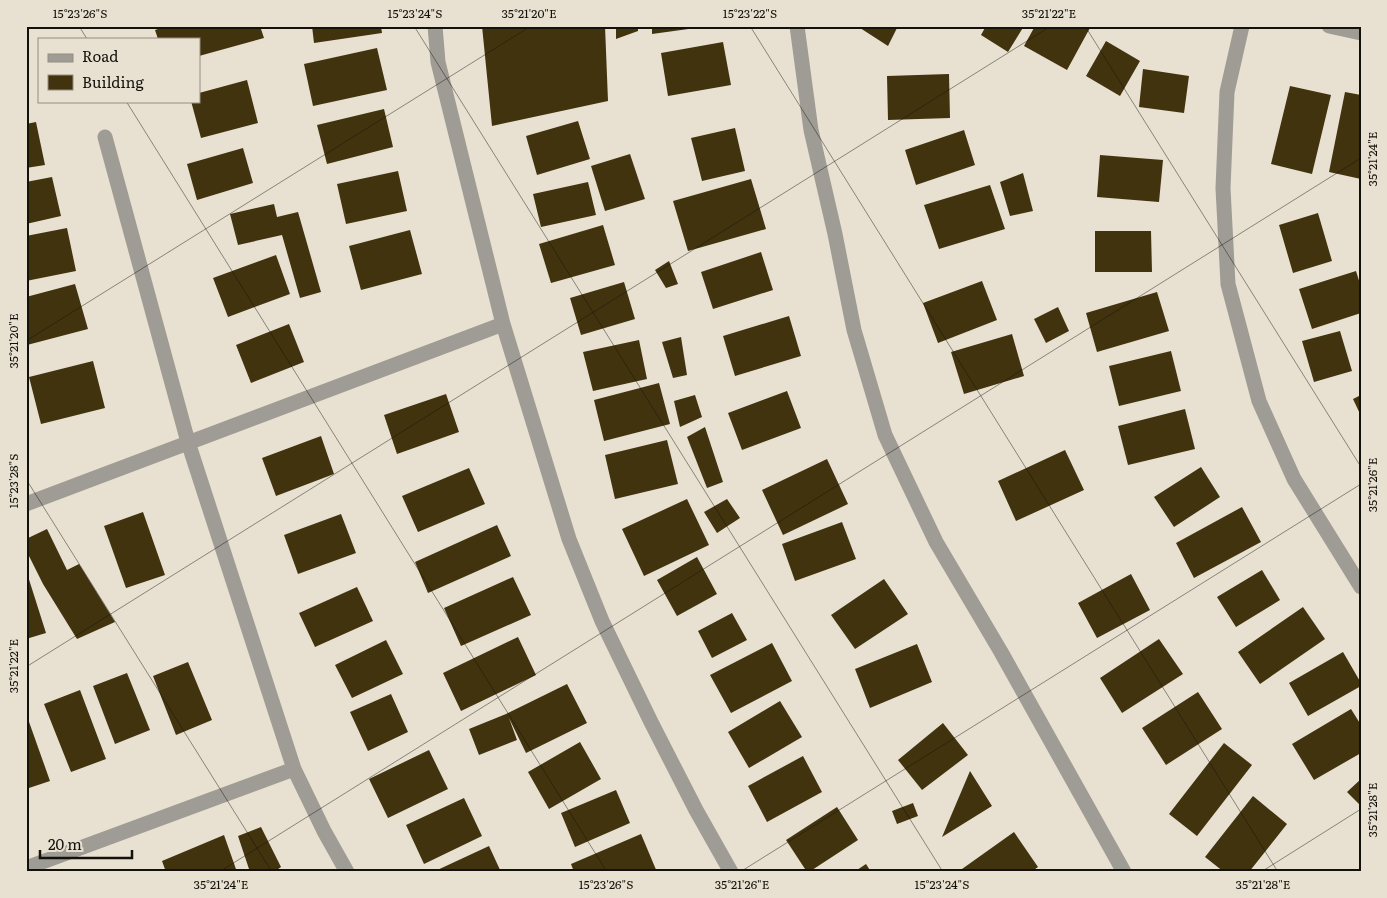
<svg xmlns="http://www.w3.org/2000/svg" width="1387" height="898" font-family="Literata,serif">
<style>
.building{fill:#42330f}
.lines{fill:none;stroke-linecap:round;stroke-linejoin:round}
.street{stroke:#9f9c95;stroke-width:15}
.ticks{fill:none;stroke:#13110b;stroke-width:1;stroke-opacity:0.45}
.neatline{fill:none;stroke:#13110b;stroke-width:2}
.ticks-label{font-size:12px;text-anchor:middle;fill:#13110b}
</style>
<rect width="100%" height="100%" fill="#e8e1d1"/>
<path class="building" d="M167,26h93l4,12 -65,18v-17h-41l-3,-9z
M312,26h69l1,7 -68,10z
M482,26h123l3,75 -116,25z
M616,26h22v5l-22,8z
M652,26h51v1l-51,7z
M857,26h41l-10,20z
M986,26h38l-16,26 -27,-17z
M1035,26h56l-24,44 -43,-24z
M1106,41l34,20 -20,35 -34,-20z
M723,42l8,43 -63,11 -7,-43z
M377,48l10,42 -74,16 -9,-42z
M1143,69l46,7 -5,37 -45,-6z
M949,74l1,44 -62,2 -1,-44z
M247,80l11,43 -57,15 -10,-37h8v-8z
M1290,86l41,9 -19,79 -41,-10z
M1345,92l16,3v84l-32,-7z
M384,109l9,38 -66,17 -10,-39z
M578,121l12,38 -53,16 -11,-39z
M36,122l9,43 -19,3v-44z
M735,128l10,43 -43,10 -11,-43z
M964,130l11,35 -59,20 -11,-35z
M243,148l10,35 -56,17 -10,-36z
M630,154l15,45 -40,12 -14,-45z
M1100,155l63,5 -4,42 -62,-5z
M398,171l9,40 -61,13 -9,-40z
M1023,173l10,38 -23,5 -10,-34z
M52,177l9,39 -35,8v-42z
M751,179l15,50 -78,22 -15,-50z
M588,182l8,33 -55,12 -8,-33z
M990,185l15,44 -66,20 -15,-44z
M274,204l3,13 21,-5 23,80 -21,6 -18,-63 -44,10 -8,-31z
M1318,213l14,48 -39,12 -14,-48z
M603,225l12,40 -64,18 -12,-39z
M67,228l9,43 -50,10v-45z
M410,230l12,44 -61,16 -12,-44z
M1095,231h56l1,41h-57z
M761,252l12,38 -60,19 -12,-37z
M276,255l14,39 -62,23 -15,-39z
M669,261l9,23 -12,4 -11,-18z
M1356,271l5,16v26l-49,16 -13,-40z
M982,281l15,39 -59,23 -15,-40z
M624,282l11,37 -54,16 -11,-37z
M75,284l13,45 -61,16 -1,-48z
M1157,292l12,39 -72,21 -11,-39z
M1058,307l11,24 -23,12 -12,-24z
M789,316l12,40 -66,20 -12,-40z
M289,324l15,38 -53,21 -15,-38z
M1340,331l12,40 -38,11 -12,-41z
M1012,334l12,42 -60,18 -13,-42z
M681,337l6,38 -14,3 -11,-36z
M639,340l8,39 -54,12 -10,-39z
M1171,351l10,40 -62,15 -10,-40z
M93,361l12,47 -64,16 -12,-47z
M659,383l11,41 -66,17 -10,-41z
M787,391l14,37 -59,22 -14,-37z
M446,394l13,38 -62,22 -13,-39z
M695,395l7,22 -22,10 -6,-26z
M1361,395v21l-8,-17z
M1185,409l10,40 -67,16 -10,-39z
M705,427l18,55 -16,6 -20,-51z
M321,436l13,38 -58,22 -14,-38z
M667,440l11,44 -63,15 -10,-44z
M1065,450l19,40 -68,31 -18,-40z
M827,459l21,45 -65,31 -21,-45z
M1201,467l19,30 -46,30 -20,-30z
M469,468l16,36 -67,28 -16,-36z
M687,499l22,46 -65,31 -22,-47z
M727,499l13,19 -23,15 -13,-21z
M1242,507l19,35 -67,36 -18,-35z
M143,512l22,63 -39,13 -22,-62z
M341,514l15,39 -58,21 -14,-39z
M842,522l14,37 -61,22 -13,-37z
M497,525l14,31 -83,37 -13,-31z
M47,529l20,41 12,-6 36,58 -38,17 -34,-55 -17,-34v-11z
M697,557l20,37 -40,22 -20,-36z
M26,570l20,63 -20,6z
M1262,570l18,30 -44,27 -19,-30z
M1131,574l19,36 -53,28 -19,-35z
M513,577l18,38 -70,31 -17,-38z
M884,579l24,35 -53,35 -24,-34z
M357,587l16,34 -58,26 -16,-34z
M1303,607l22,32 -65,45 -22,-32z
M732,613l15,27 -35,18 -14,-27z
M518,637l18,38 -75,36 -18,-38z
M1159,639l24,35 -61,39 -22,-35z
M386,640l17,34 -51,24 -17,-33z
M772,643l20,38 -61,32 -21,-38z
M917,644l15,38 -62,26 -15,-39z
M1343,652l18,31v3l-53,30 -19,-33z
M188,662l24,58 -36,15 -23,-59z
M127,673l23,57 -35,14 -22,-58z
M567,684l20,39 -61,30 -17,-35 8,22 -38,15 -10,-26 37,-15z
M80,690l26,69 -35,13 -27,-68z
M1198,692l24,37 -56,36 -24,-37z
M391,694l17,38 -40,19 -18,-39z
M780,701l22,36 -53,31 -21,-36z
M1351,709l10,16v28l-47,27 -22,-36z
M28,719l22,62 -24,8v-69z
M943,723l25,32 -46,35 -24,-30z
M580,742l21,37 -52,30 -21,-37z
M1224,743l28,22 -55,71 -28,-22z
M429,750l19,39 -60,29 -19,-39z
M803,756l19,36 -55,30 -19,-36z
M970,771l22,35 -50,31z
M1361,779v27l-14,-14z
M616,790l14,33 -55,24 -14,-34z
M1253,796l34,28 -38,48h-25l-19,-15z
M464,798l18,38 -58,28 -18,-39z
M913,803l5,13 -21,8 -5,-13z
M837,807l21,33 -49,32h-2l-21,-32z
M261,827l20,40 -7,5h-24l-12,-36z
M1014,832l24,35 -7,5h-67l-2,-3z
M641,834l16,38h-83l-3,-8z
M224,835l13,37h-71l-4,-11z
M489,846l12,26h-68z
M866,864l5,8h-17z"/>
<g class="lines">
<path class="street" d="M435,26l3,36 65,262 66,215 33,82 49,101 45,88 35,62
M797,26l14,104 24,104 19,96 31,105 51,107 65,110 123,220
M1242,26l-15,66 -4,96 5,96 31,117 35,78 67,108
M1329,26l32,7
M105,137l83,305 106,327 30,62 23,41
M26,504l477,-180
M26,868l268,-99"/>
</g>
<path class="ticks" d="M79,26l8,13M414,26l529,846M750,26l528,846M1085,26l276,441M126,101l481,771M26,341l505,-315M26,479l246,393M26,667l1025,-641M219,872l1142,-714M740,872l621,-388M1261,872l100,-63"/>
<rect width="1387" height="898" fill="none" stroke="#e8e1d1" stroke-width="55"/>
<rect x="38" y="38" width="162" height="65" fill="#e8e1d1" stroke="#938e82"/>
<rect x="48" y="54" width="25" height="8" fill="#9f9c95" stroke="#938e82"/>
<text x="82" y="62" font-size="15" fill="#13110b">Road</text>
<rect x="48" y="75" width="25" height="15" fill="#42330f" stroke="#938e82"/>
<text x="82" y="88" font-size="15" fill="#13110b">Building</text>
<path d="M40 850v8h92v-8" fill="none" stroke="#13110b" stroke-width="2.5"/>
<text x="48" y="850" font-size="15" fill="#13110b" stroke="#e8e1d1" stroke-width="4" paint-order="stroke">20 m</text>
<rect x="28" y="28" width="1332" height="842" class="neatline"/>
<g class="ticks-label">
<text x="80" y="18">15°23'26"S</text>
<text x="415" y="18">15°23'24"S</text>
<text x="529" y="18">35°21'20"E</text>
<text x="750" y="18">15°23'22"S</text>
<text x="1049" y="18">35°21'22"E</text>
<text transform="translate(1373 159) rotate(-90)" y="4">35°21'24"E</text>
<text transform="translate(14 341) rotate(-90)" y="4">35°21'20"E</text>
<text transform="translate(14 481) rotate(-90)" y="4">15°23'28"S</text>
<text transform="translate(1373 485) rotate(-90)" y="4">35°21'26"E</text>
<text transform="translate(14 666) rotate(-90)" y="4">35°21'22"E</text>
<text transform="translate(1373 810) rotate(-90)" y="4">35°21'28"E</text>
<text x="221" y="889">35°21'24"E</text>
<text x="606" y="889">15°23'26"S</text>
<text x="742" y="889">35°21'26"E</text>
<text x="942" y="889">15°23'24"S</text>
<text x="1263" y="889">35°21'28"E</text>
</g>
</svg>
